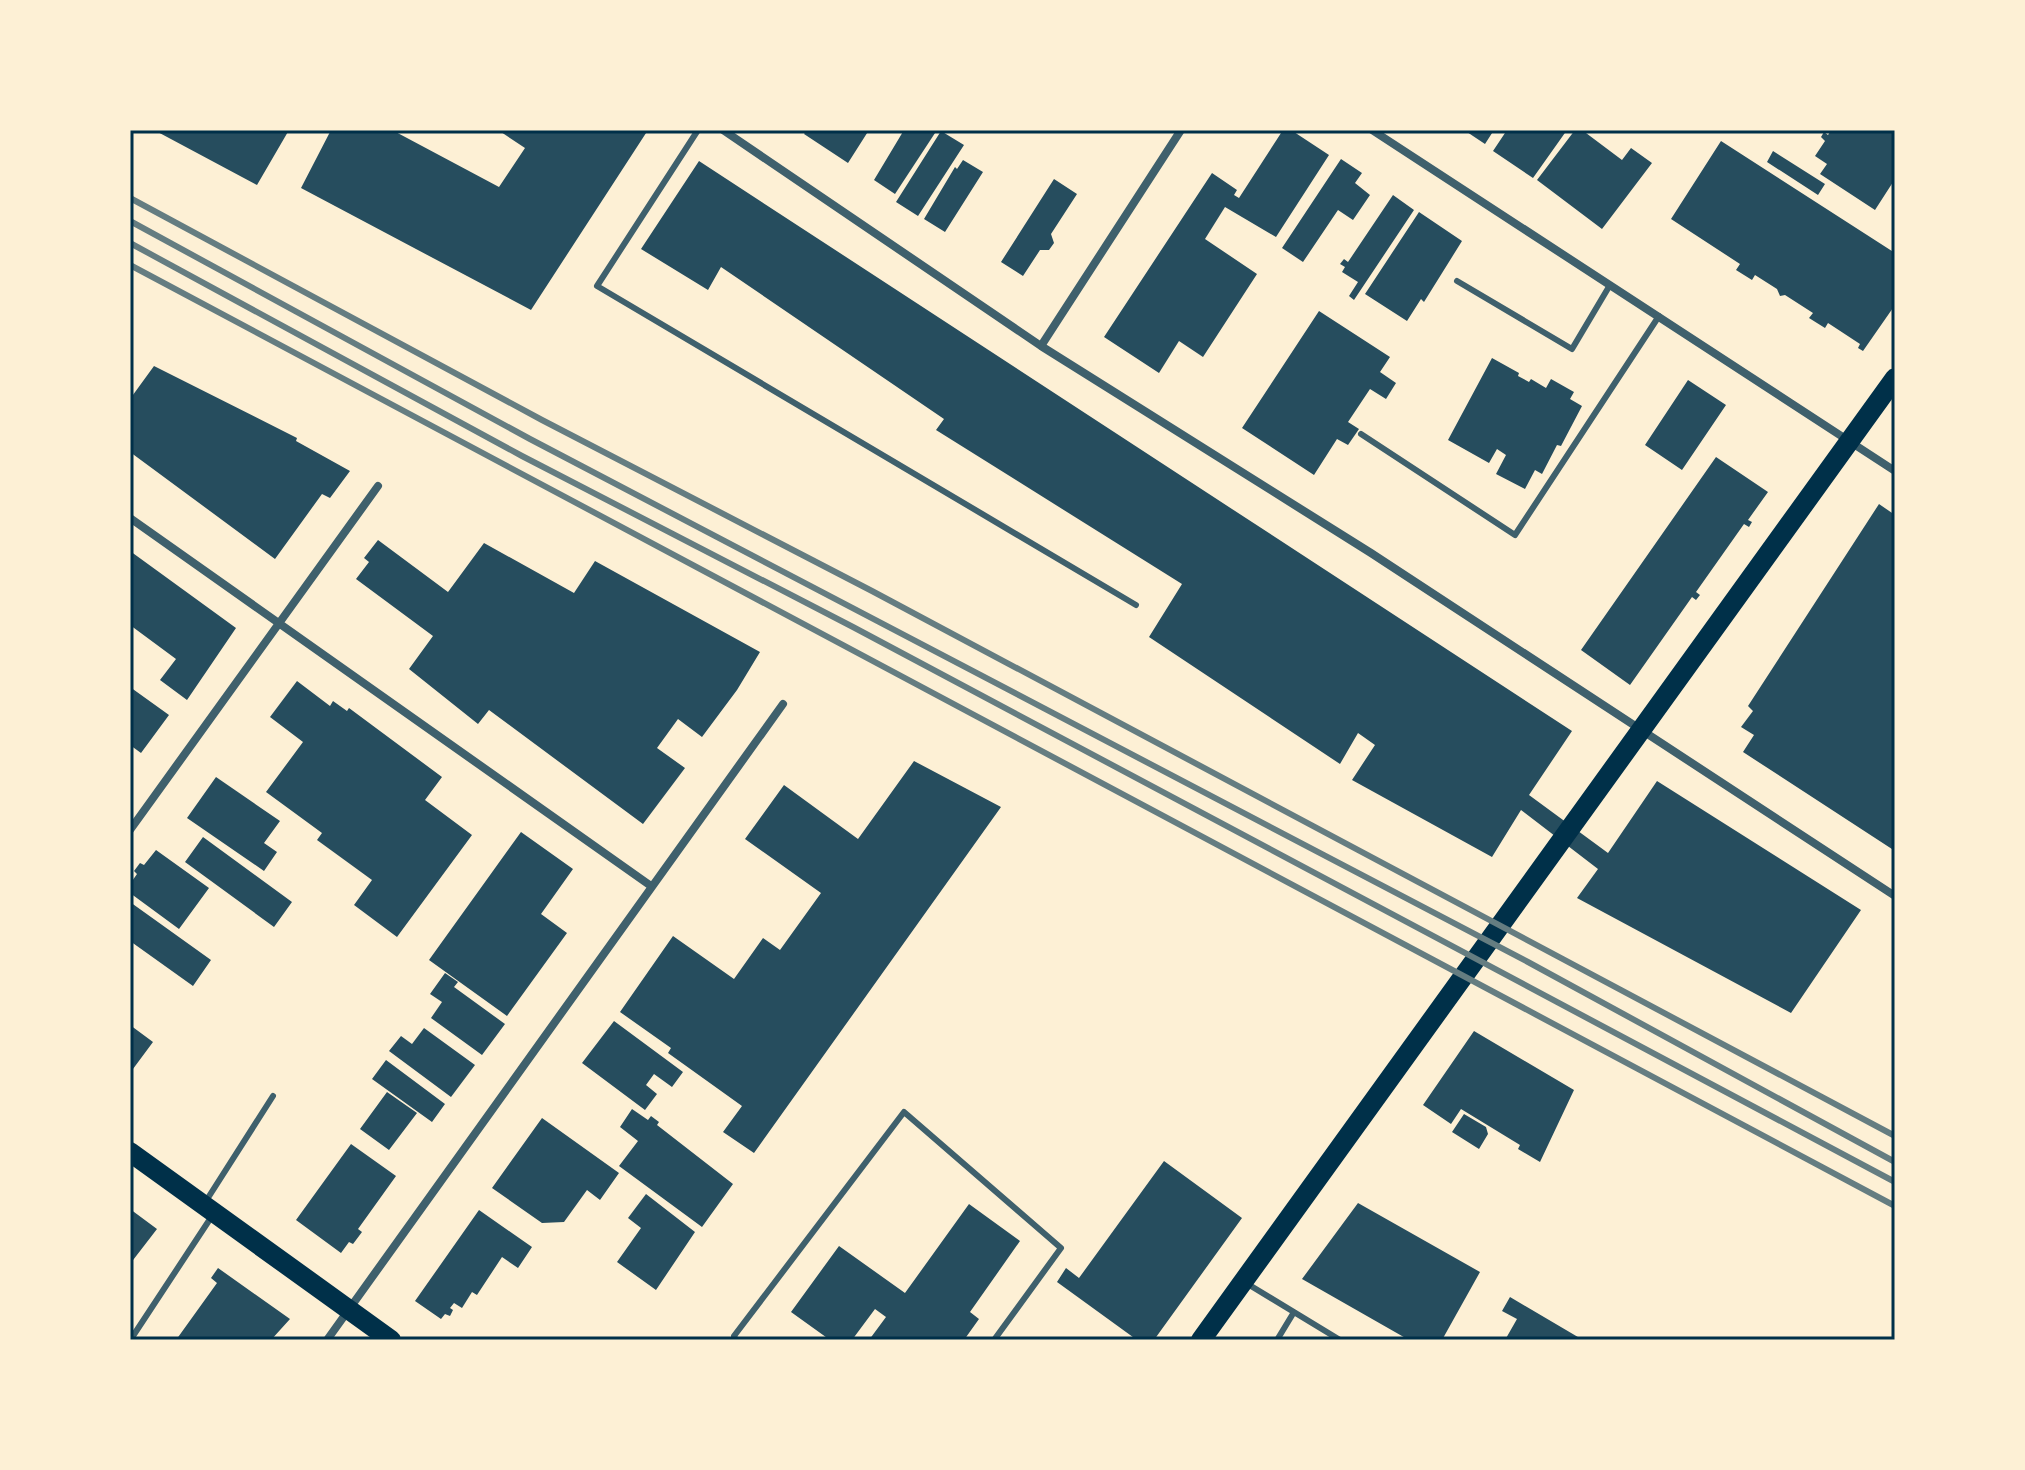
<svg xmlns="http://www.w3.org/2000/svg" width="2025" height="1470" font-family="'IBM Plex Sans',sans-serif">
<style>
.building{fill:#264d5e}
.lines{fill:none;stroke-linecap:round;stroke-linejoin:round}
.service{stroke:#3f606c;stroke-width:6}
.minor{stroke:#3f606c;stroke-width:8}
.primary{stroke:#003049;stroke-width:20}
.rail{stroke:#657d81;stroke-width:6}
.neatline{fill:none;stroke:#003049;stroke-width:3}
</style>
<rect width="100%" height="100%" fill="#fdf0d5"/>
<path class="building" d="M154,130h135l-32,55z
M331,130h61l107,57 26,-39 -27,-18h150l-117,180 -230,-122z
M807,130h62l-21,33 -44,-29z
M904,130h33l-42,64 -21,-14z
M1283,130h8l38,25 -53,82 -51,-30 -20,32 52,35 -54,83 -24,-16 -20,32 -55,-36 108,-164 25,17 -3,5 5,3z
M1464,130h30l-9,14z
M1507,130h60l-34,48 -40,-27z
M1575,130h7l40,30 9,-12 21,15 -50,66 -65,-49z
M1831,130h64v49l-20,31 -55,-36 7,-10 -12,-8 10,-15 -4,-4 3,-5 4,3z
M941,131l23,14 -46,71 -22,-14z
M1721,141l174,112v52l-32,46 -5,-3 2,-4 -32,-21 -3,5 -16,-10 4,-5 -28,-18 -5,1 -3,-7 -22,-14 -3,5 -16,-10 4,-6 -69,-45z
M1773,151l52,33 -7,11 -51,-33z
M1341,159l21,14 -7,10 15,12 -17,25 -15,-10 -35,52 -21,-14z
M963,160l20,12 -38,60 -21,-13 31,-52 2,2z
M699,161l873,570 -43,64 79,58 49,-72 204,129 -70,103 -214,-115 21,-29 -77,-59 -29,47 -140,-77 23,-35 -17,-12 -18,31 -191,-127 33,-53 -246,-154 8,-11 -223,-152 -13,23 -67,-41z
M1054,179l23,15 -26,40 3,9 -5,7h-9l-17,26 -22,-14z
M1393,195l21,15 -60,90 -5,-4 9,-14 -16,-10 3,-5 -5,-3 4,-5 4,3z
M1419,212l43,29 -38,61 -3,-3 -14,22 -42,-27z
M1319,311l71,46 -10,15 16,11 -10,16 -16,-10 -22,33 11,7 -11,16 -11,-6 -23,36 -72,-47z
M1492,358l27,15 -1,3 11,6 2,-3 15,9 5,-9 23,13 -4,7 12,7 -21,40 -4,-1 -15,29 -7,-4 -10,19 -29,-15 10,-19 -9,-6 -8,14 -41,-23z
M154,366l143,72 -1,3 54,30 -20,27 -8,-4 -47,65 -145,-107v-53z
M1688,380l38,25 -44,65 -37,-25z
M1716,457l52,35 -20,28 4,2 -3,5 -5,-3 -48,68 4,3 -4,5 -4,-3 -62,88 -49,-35z
M1879,504l16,11v336l-152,-99 11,-17 -13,-8 12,-16 -5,-5z
M378,540l70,52 36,-49 90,50 21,-32 165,91 -23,38 -35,47 -24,-18 -21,29 28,20 -42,56 -154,-114 -11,14 -69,-55 24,-33 -77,-57 13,-17 -5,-4z
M130,551l106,77 -49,72 -27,-20 16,-21 -46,-34z
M297,681l33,25 3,-5 14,10 2,-3 93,69 -17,23 47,35 -75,102 -43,-32 18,-25 -55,-40 5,-7 -56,-41 37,-50 -33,-25z
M130,687l39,28 -28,38 -11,-8z
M914,761l87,46 -247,346 -31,-21 19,-26 -74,-53 3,-5 -51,-36 53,-76 61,43 29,-41 17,12 41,-57 -76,-54 39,-54 74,54z
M216,777l64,44 -16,22 13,9 -13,19 -77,-53z
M521,832l52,37 -32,45 26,19 -60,83 -78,-56z
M203,837l89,65 -18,25 -89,-65z
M156,850l53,38 -30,41 -49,-36v-9l7,-10 -3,-3 6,-8 4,2z
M130,902l81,58 -18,26 -63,-45z
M445,973l13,9 -4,5 51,37 -23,31 -51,-37 11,-16 -12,-8z
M614,1021l69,51 -11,15 -18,-13 -8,11 11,9 -12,16 -63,-47z
M130,1025l23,17 -23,31z
M424,1028l51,37 -24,32 -62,-46 12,-15 11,8z
M1474,1031l100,59 -34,72 -22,-13 2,-4 -59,-36 -10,15 -28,-19z
M386,1060l59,44 -13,18 -60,-43z
M387,1092l30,21 -28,37 -29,-21z
M632,1109l16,11 3,-4 8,6 -2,3 76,59 -31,43 -83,-61 19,-25 -18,-14z
M1464,1114l22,13 2,7 -9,15 -27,-17z
M542,1118l77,55 -19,27 -13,-10 -23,32 -22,1 -50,-35z
M351,1144l45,32 -38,53 4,3 -9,12 -4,-2 -8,11 -45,-33z
M1164,1161l78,57 -88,122h-17l-80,-58 9,-14 13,10z
M646,1194l49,38 -39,58 -39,-28 24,-34 -13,-10z
M1358,1203l122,69 -38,68h-33l-107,-61z
M969,1204l51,37 -50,71 9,7 -15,21h-95l17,-23 -11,-8 -23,31h-22l-39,-28 48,-66 66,47z
M130,1209l27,20 -27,35z
M479,1210l53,37 -14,21 -16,-11 -25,38 -5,-3 -10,16 -8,-5 -4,5 3,2 -3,6 -5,-2 -4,5 -26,-18z
M218,1268l72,51 -19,21h-95l41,-57 -6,-5z
M1510,1297l73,43h-78l12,-21 -15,-8z"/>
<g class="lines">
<path class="service" d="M698,130l-101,156 539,319
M1457,281l115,68 38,-64
M1361,434l154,101 144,-219
M206,1201l67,-105
M1246,1283l94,57
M133,1336l79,-120
M736,1340l-2,-4 170,-224 157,136 -67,92
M1277,1340l17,-28"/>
<path class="minor" d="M723,130l318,216 330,207 524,343
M1372,130l523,341
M1041,346l140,-216
M130,518l521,368
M130,830l248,-344
M327,1340l456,-636"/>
<path class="primary" d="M130,1152l261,188
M1201,1340l694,-962"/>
<path class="rail" d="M130,198l412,222 330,171 1023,545
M130,221l400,218 998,523 367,200
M130,243l392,213 331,171 1042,555
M130,265l1765,941"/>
</g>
<rect width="2025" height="1470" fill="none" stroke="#fdf0d5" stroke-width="264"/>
<rect x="132" y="132" width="1761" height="1206" class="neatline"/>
</svg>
